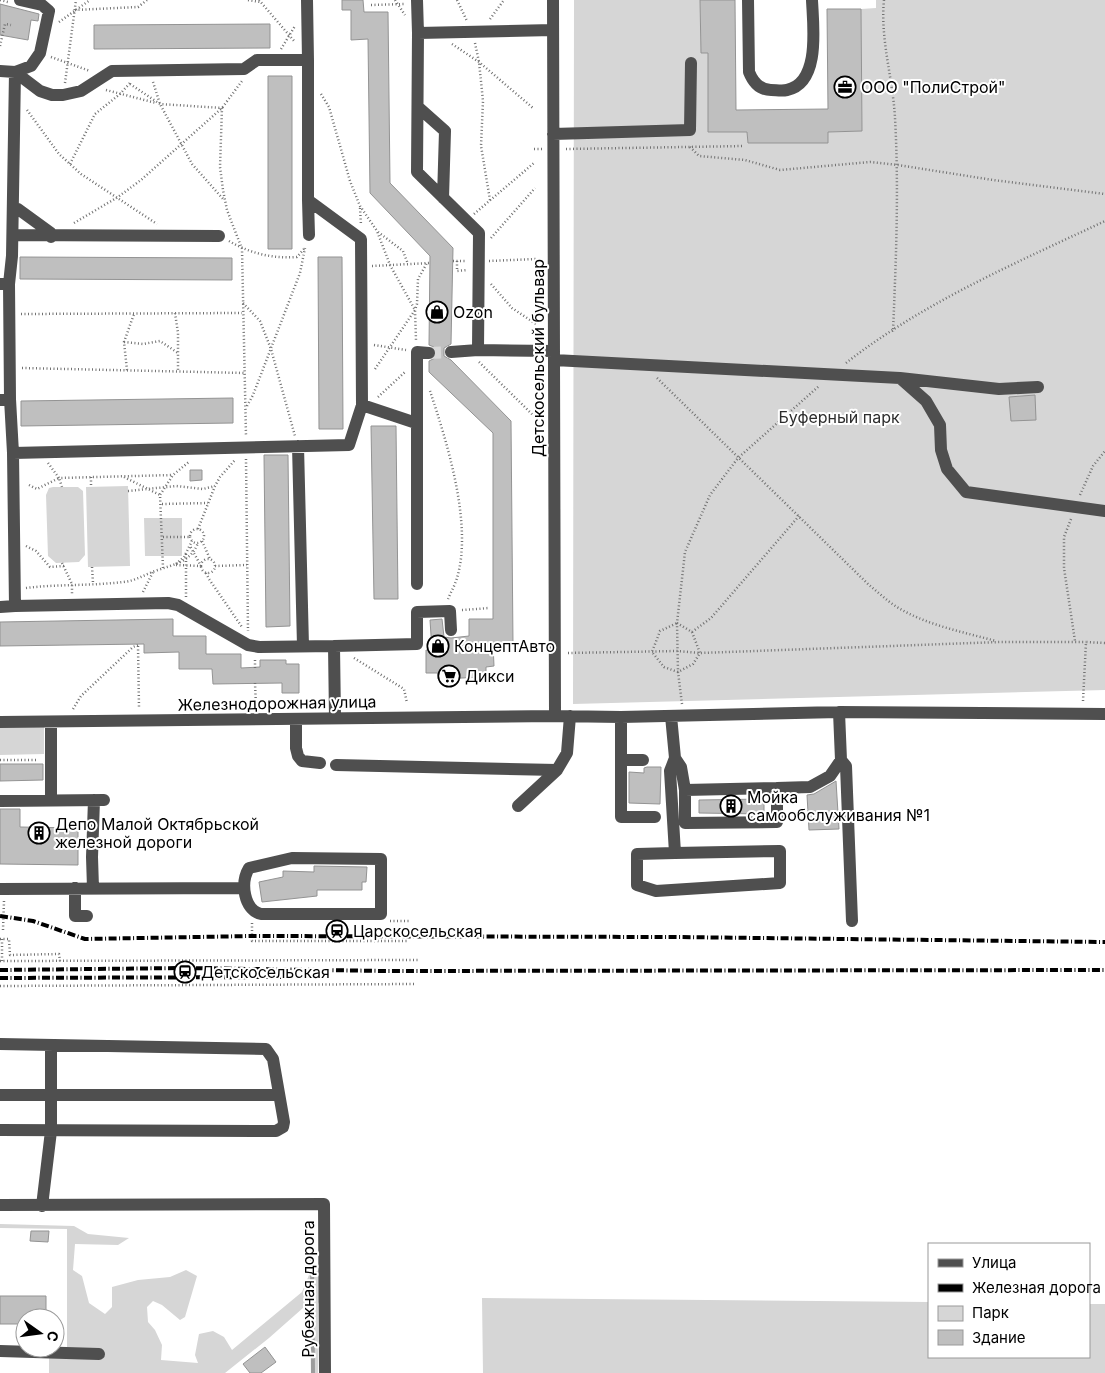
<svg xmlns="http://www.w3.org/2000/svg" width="1105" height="1373" font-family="Inter,sans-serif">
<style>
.green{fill:#d6d6d6}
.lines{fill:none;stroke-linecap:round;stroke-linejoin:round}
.stream{stroke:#9d9d9d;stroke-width:4}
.building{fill:#bfbfbf;stroke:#939393}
.minor-tunnel{stroke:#d9d9d9;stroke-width:12;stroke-dasharray:12 6;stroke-linecap:butt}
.path{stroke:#717171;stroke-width:2.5;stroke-dasharray:1 2.5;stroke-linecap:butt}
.minor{stroke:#4f4f4f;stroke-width:12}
.rail{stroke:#000;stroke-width:4;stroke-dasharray:8 2.5 1 2.5;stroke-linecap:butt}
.labels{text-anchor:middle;stroke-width:4;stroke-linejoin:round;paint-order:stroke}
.poi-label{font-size:16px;fill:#000;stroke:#fff;text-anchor:start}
.street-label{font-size:16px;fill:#000;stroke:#fff}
.park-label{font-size:16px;fill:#2d2d2d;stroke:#fff}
</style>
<rect width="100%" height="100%" fill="#fff"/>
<path class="green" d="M574,0h126l1,52 11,1 -4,79h28l11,-5 1,16h79l1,-11 34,-1 -1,-122 15,-1v-8h229v690l-532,14z
M128,486l2,80 -42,1 -2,-80z
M53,487h25l5,4 2,64 -6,7 -23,1 -8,-7 -2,-61 3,-7z
M144,518h38v38h-37z
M44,726v28l-44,1v-28z
M0,1224l74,2 14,8 41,4 -11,7 -43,-1 -2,26 9,6 7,27 16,11 7,-7v-20l26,-7 32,-3 16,-7 11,6 -12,41 -5,3 -18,-15 -9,-4 -6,6 1,15 7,8 7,15 -1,15 37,3 -3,-8 4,-21 14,-3 11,6 8,13 70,-58 7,-17 10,-5 4,24 -5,10v69h-7l1,-73 -43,38 -44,35h-176v-15l53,1 -35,-12v-118l-67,-1z
M482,1298l447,4v55h160v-53h16v69h-622z"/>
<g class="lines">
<path class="stream" d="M312,1261l1,112"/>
</g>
<path class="building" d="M342,0h21l1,12h24l2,171 63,65 -2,96 -7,4v8l7,4 60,61 2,224h-20l1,21 -8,1v10l-48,2v-6h-12v-23h6l-2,-30 12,-1 2,18 7,1 18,-2v-17h24v-186l-64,-61v-11l6,-3 2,-5 -3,-6 -5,-2 1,-89 -60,-63 -2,-154 -17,1v-30h-9z
M700,0h35l1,110 92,-1 -1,-100h34l1,122 -34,1v11h-80l-1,-11h-39v-79h-7z
M0,4l39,10 -1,7 -7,-1 -3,20 -28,-5z
M270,24v24l-176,1v-24z
M268,76h24v173h-24z
M20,257l212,1v22l-212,-1z
M318,257h24l1,172h-24z
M1035,395l1,25 -25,1 -2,-24z
M233,398v25l-212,3v-25z
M371,426h25l2,173h-24z
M264,455h24l2,171 -24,1z
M190,470h12v10l-12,1z
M173,619v17h33v18h35v14l19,-1v-7h26v4h13v29h-17v-10l-69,1 -1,-15h-33v-17l-35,1v-9l-144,2v-24z
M0,764h43v16l-43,1z
M647,767h14l-1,37 -31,-1v-31l15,1v-5z
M836,781l3,48 -30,1 -2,-35 7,-1z
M764,799v15l-65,-1v-13z
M0,809h20v18l58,1v37l-78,-1z
M314,866l53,1 -1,15h-4v8h-45v6l-55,6 -3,-20 24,-5v-6l31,1z
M31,1231h18l-1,11 -18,-1z
M0,1296h46v22h-21v6h-25z
M265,1347l11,15 -15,11h-11l-7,-9z"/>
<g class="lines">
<path class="minor-tunnel" d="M429,353l22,-1"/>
<path class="path" d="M0,0l8,2
M248,0l12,2
M259,0l36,42
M395,0l10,15
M457,0l10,21
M884,0c-4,39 9,79 11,118 4,71 1,142 -2,214
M371,5l34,-1
M75,10l63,-3 9,-7
M490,19l14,-19
M59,22l31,-22
M475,43l4,19 4,39 -2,45 9,54
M452,44l27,18 54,46
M0,46l5,-22 6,1
M281,49l14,-23
M51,57l39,14
M153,82l7,22 32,60 32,36
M65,83l11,-83
M130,84l30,20 62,4 -2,59 3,23 4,20 15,39 4,187
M106,90l50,13
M321,94l8,13 21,74 10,25 17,25 13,34 25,45 1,30
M27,110l32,44 22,20 76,50
M690,147l9,9 46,4 35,10 90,-8 28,3 95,15 112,14
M534,149h9
M566,149l178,-3
M70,164l25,-50 25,-20 10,-11
M360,208l1,17
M474,214l60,-51
M74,223l44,-26 23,-17 81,-72 20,-27
M378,232l25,19 5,13
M491,238l44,-50
M229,241c20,12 44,18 68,16l7,-8
M453,261h13
M457,261v10l10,-1
M489,261l47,-2
M372,266l58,-3
M491,284l21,24 24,16
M243,303l17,18 11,28 24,87
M175,313l3,20v38
M21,314l221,-1
M124,342l19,2 17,-3 18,12
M374,345l32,5
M479,362l58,57
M846,363c78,-61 170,-100 259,-142
M22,368l223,5
M375,369l40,-59 2,-6 1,-25 9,-16
M127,370l-3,-28 10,-28
M657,378l212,207c9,7 18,16 28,22 29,18 66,25 99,34
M430,391c17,51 43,134 27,187 -2,7 -6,14 -9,21
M378,397l27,-25
M247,406l6,-11 47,-122 5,-25
M246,459l2,172
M48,463l11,15 114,-3
M91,477v10
M124,477l36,18
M29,485l8,4 22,-11 3,9
M128,491l48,-5 27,3 12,-3
M1080,495l13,-29 12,-15
M162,504l46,-1
M1071,519l-7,18v31l11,73
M198,529l17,-43 5,-9 15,-17
M190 536a7 7 0 1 1 14 0a7 7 0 1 1-14 0Z
M163,537h27
M202,541l8,18
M26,546l10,5 14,16 14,-1
M201 566a7 7 0 1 1 14 0a7 7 0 1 1-14 0Z
M62,563l10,21v10
M176,564l8,-7 8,-16
M176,565l25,1 -11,-20
M215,566l32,-1
M92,567l1,16
M163,568l-3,-73 13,-20 17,-14
M206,573l3,6 33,48
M26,588c32,-4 65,-2 97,-6 12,-1 21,-7 32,-11 19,-7 35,-8 43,-28
M143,592l10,-20
M186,597v-43
M462,610l27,-2
M677,623l15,9 8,21 -7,11 -15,8 -14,-5 -12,-15 8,-21z
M692,632l19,-14 88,-102
M138,646l1,62
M568,653l109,-2 23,2 300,-11h86
M354,658l50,31 3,14
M255,668v-10
M255,683l1,23
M1083,701l3,-59 19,1
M682,704l-4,-32 -1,-49 8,-71 25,-57 28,-37 81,-72
M73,709l8,-13 52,-49 5,-2
M0,760h38
M390,921h19
M252,923v18h156
M3,930l1,-29
M0,939h9l1,16 49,-1 1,7
M0,961l419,-1
M2,961v-22
M0,986l416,-2"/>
<path class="minor" d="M417,0l1,33
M553,0l2,716
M748,0l1,72c4,10 10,18 22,18 5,0 11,1 16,0 34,-7 26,-65 25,-90
M553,30l-135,3 -1,139 62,61 -1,117 76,1
M0,71l15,1 25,19 12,4h11l18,-4 31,-20 132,-2 13,-9h51l-1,-60
M418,107l27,24 -2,67
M553,134l137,-4 1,-67
M308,200l1,35
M14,209h4l33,24v4
M13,235l206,1
M0,284h9l3,-28 3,-184 16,-6 9,-13 9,-42 -7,-6 -22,-5
M9,284l1,115
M451,352l27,-2
M554,360l346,18 99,11 39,-2
M900,378l26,23 14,24 1,25 6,19 19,23 139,19
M0,400l10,-1 3,54 336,-8 13,-40 -1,-166 -53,-39v-140
M362,405l54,18
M298,446l5,200
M13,453l2,153 153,-3 10,2 70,40 11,2 75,-1 1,72
M417,584v-232l12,1
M0,607l15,-1
M334,646l83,-2v-32l33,-1 1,19
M839,712l2,48 5,6 6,155
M671,716l4,42 6,9 4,23v33l92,-1v-34l-92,2
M621,717v100h34
M296,719v29l2,8 4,5 18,2
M0,722l555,-6 66,1 218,-5 266,2
M51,722v78
M621,760h22
M336,765l221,5 10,-17 3,-37
M777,788l33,-1 20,-11 11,-16
M0,801l104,-1
M518,806l39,-36
M675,853l-38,1v31l19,6 124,-8v-32l-105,2 -5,-82 5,-13
M292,858l89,1v55h-120c-17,-4 -21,-31 -12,-46z
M75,888v28h12
M93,888l-1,-31 2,-57
M0,889l244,-1
M0,1044l266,5 7,10 11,63 -1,5 -7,4 -276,-1
M0,1095h279
M0,1205l324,-1 1,169
M42,1206l9,-75v-86
M0,1351l99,3"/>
<path class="rail" d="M0,916l33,5 52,18 167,-3 421,1 432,5
M0,970l185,-2 201,3 719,-1
M0,978l282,-1"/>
</g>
<defs>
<g id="office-ring" transform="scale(1.125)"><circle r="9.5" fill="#fff" stroke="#000" stroke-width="1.5"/><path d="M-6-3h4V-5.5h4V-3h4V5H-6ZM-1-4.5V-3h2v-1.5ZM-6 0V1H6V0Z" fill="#000"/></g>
<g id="shop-ring" transform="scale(1.125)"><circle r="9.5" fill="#fff" stroke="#000" stroke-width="1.5"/><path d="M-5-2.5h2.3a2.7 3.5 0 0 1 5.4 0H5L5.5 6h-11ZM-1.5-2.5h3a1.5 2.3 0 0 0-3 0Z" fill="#000"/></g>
<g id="supermarket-ring" transform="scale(1.125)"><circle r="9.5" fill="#fff" stroke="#000" stroke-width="1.5"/><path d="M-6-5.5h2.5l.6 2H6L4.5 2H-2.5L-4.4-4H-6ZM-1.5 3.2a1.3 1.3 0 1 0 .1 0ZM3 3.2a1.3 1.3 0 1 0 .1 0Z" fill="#000"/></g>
<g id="building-ring" transform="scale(1.125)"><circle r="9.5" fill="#fff" stroke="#000" stroke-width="1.5"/><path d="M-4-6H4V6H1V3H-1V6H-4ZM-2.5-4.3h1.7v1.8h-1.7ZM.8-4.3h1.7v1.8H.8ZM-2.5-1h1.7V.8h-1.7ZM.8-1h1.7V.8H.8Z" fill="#000"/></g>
<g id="station-ring" transform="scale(1.125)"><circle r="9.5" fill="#fff" stroke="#000" stroke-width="1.5"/><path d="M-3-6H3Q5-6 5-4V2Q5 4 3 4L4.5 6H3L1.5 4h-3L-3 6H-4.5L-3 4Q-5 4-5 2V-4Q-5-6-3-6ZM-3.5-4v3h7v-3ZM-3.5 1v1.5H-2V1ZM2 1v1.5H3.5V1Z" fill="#000"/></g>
</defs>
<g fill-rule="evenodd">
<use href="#office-ring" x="845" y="87"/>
<use href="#shop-ring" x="437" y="312"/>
<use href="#shop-ring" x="438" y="646"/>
<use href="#supermarket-ring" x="449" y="676"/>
<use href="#building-ring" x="731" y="806"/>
<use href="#building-ring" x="39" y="833"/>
<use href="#station-ring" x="337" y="931"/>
<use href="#station-ring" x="185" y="972"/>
</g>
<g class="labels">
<g class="poi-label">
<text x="861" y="93">ООО "ПолиСтрой"</text>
<text x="453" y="318">Ozon</text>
<text x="454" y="652">КонцептАвто</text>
<text x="465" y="682">Дикси</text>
<text x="747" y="803">Мойка<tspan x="747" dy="18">самообслуживания №1</tspan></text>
<text x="55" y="830">Депо Малой Октябрьской<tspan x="55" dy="18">железной дороги</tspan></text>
<text x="353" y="937">Царскосельская</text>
<text x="201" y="978">Детскосельская</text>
</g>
<g class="street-label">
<text transform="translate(538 358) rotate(-90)" y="6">Детскосельский бульвар</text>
<text transform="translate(277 703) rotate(-1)" y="6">Железнодорожная улица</text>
<text transform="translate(308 1289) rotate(-90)" y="6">Рубежная дорога</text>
</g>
<g class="park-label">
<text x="839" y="423">Буферный парк</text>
</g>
</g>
<rect x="928" y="1243" width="162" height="115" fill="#ffffff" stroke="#999999"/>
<rect x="938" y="1259" width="25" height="8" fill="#4f4f4f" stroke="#999999"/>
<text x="972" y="1268" font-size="15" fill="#000000">Улица</text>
<rect x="938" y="1284" width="25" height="8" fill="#000000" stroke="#999999"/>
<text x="972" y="1293" font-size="15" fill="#000000">Железная дорога</text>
<rect x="938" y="1306" width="25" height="15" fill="#d6d6d6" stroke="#999999"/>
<text x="972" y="1318" font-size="15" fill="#000000">Парк</text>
<rect x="938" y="1330" width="25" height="15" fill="#bfbfbf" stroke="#999999"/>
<text x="972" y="1343" font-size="15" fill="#000000">Здание</text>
<g transform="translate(40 1333) rotate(104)"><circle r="24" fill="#ffffff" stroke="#999999"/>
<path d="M0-4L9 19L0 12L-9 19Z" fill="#000000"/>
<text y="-8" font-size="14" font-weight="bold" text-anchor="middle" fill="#000000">С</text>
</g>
</svg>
